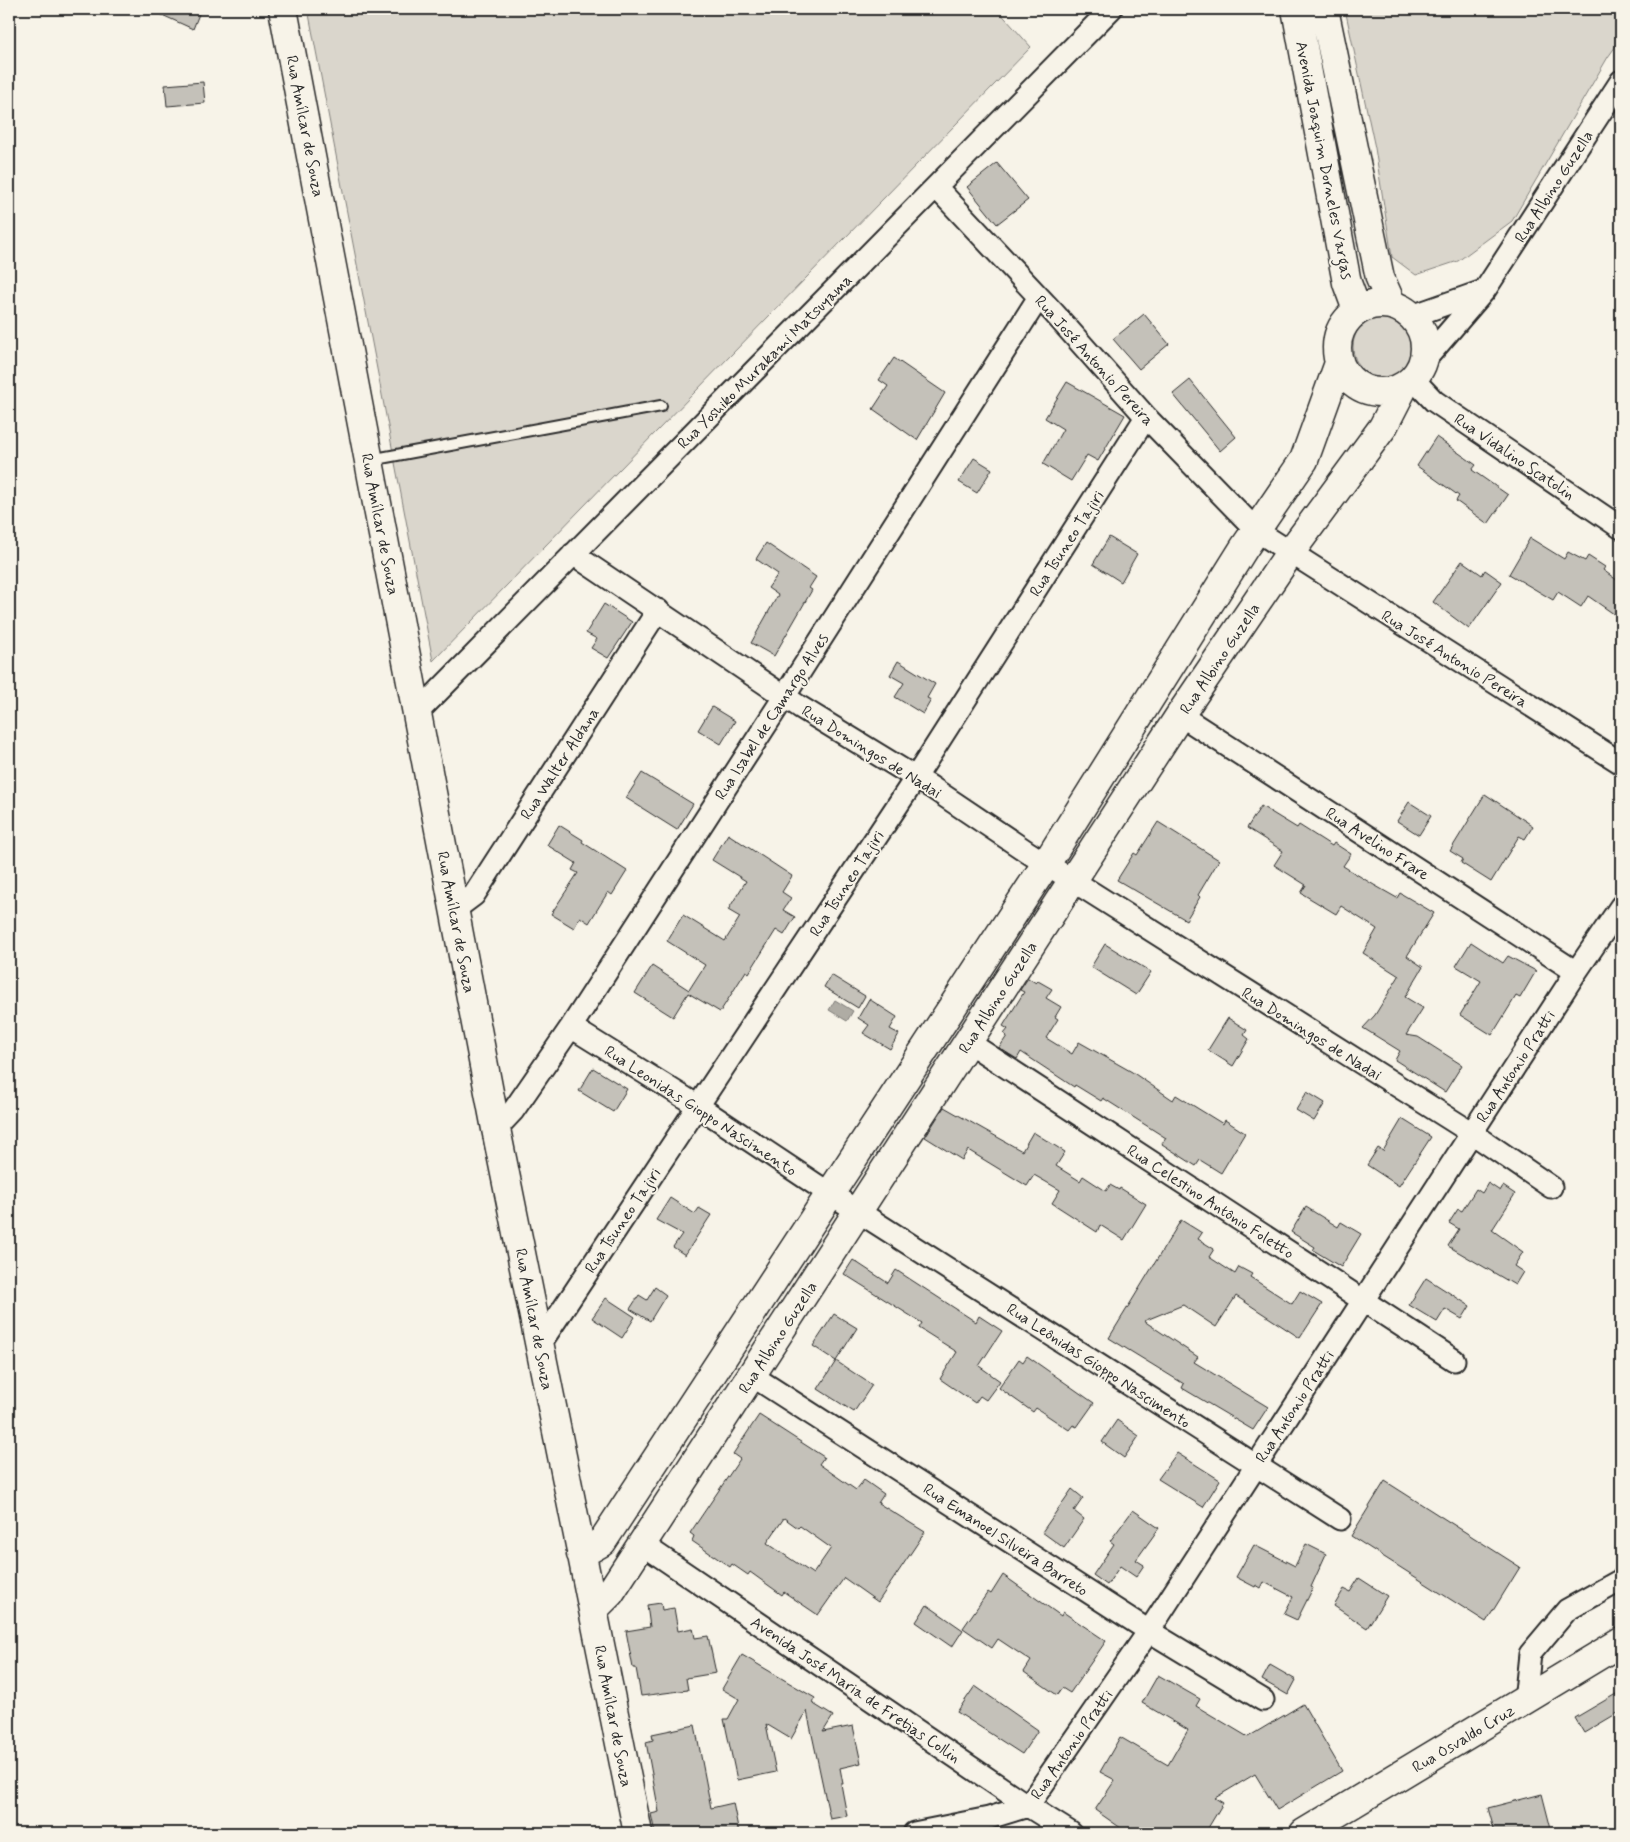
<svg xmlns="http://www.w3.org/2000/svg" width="1630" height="1842" font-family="Mynerve,sans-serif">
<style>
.green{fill:#dad6cc;stroke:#82807c}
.water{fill:#afaca4;stroke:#7a7874}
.building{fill:#c4c1b9;stroke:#2b2b2b;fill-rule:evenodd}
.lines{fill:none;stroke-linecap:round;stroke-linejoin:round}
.lane-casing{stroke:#2b2b2b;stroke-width:14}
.street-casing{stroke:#2b2b2b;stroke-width:25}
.secondary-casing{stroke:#2b2b2b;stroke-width:31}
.highway-casing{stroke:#2b2b2b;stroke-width:31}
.lane{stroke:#f7f3e8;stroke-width:10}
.street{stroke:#f7f3e8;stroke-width:21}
.secondary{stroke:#f7f3e8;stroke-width:28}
.highway{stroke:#f7f3e8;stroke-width:28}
.labels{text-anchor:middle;stroke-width:4;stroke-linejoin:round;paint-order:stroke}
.street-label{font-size:16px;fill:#2b2b2b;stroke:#f7f3e8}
</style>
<rect width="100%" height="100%" fill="#f7f3e8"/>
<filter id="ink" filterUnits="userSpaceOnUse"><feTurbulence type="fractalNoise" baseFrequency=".02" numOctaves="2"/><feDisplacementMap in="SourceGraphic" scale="10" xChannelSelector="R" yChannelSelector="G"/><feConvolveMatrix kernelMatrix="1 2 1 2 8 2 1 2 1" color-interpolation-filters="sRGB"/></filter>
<g filter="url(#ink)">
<path class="green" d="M308,9h689l34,38 -598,614z
M1345,9h276v30l-13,18 -96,164 -54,40 -42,14 -24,-18 -17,-109z
M1353 347a32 32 0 1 1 64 0a32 32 0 1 1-64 0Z"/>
<path class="water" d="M835,1000l18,11 -6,10 -18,-11z"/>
<path class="building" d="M149,9h52l-8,20z
M203,82l2,21 -38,3 -2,-21z
M997,163l31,37 -31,24 -30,-37z
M1144,314l25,30 -30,25 -26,-30z
M894,358l51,35 -28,47 -44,-31 15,-23 -9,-6z
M1190,380l46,57 -16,14 -47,-57z
M1067,382l58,33 -27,46 -11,-6 -16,26 -28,-17 20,-35 -18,-11z
M1436,437l40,28 -4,5 36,25 -20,29 -32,-23 3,-5 -42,-30z
M974,458l18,11 -15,24 -18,-11z
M1109,537l28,17 -16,28 -28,-18z
M1530,538l34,21 4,-7 17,9 3,-5 17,11 -2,3 18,13v36l-33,-23 -7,11 -23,-15 -5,8 -44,-26z
M766,543l50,34 -7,11 3,2 -38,66 -23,-13 27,-48 -10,-7 10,-14 -22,-15z
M1462,561l20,14 3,-5 17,12 -33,47 -36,-27z
M604,604l28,18 -24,36 -17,-10 6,-9 -11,-6z
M898,661l37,23 -8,14 4,2 -8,14 -28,-17 9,-14 -14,-8z
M712,707l23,14 -14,23 -23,-14z
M642,773l51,31 -16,26 -51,-32z
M1485,794l48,32 -8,13 -6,-3 -28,46 -30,-19 2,-4 -13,-8z
M1409,802l22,14 -12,19 -22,-14z
M1261,806l36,22 2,-3 33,21 2,-3 17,11 -8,12 31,19 23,13 3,-5 34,20 -27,43 16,11 -18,30 18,11 -17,27 12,2 44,28 -17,27 -50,-32 5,-9 -37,-23 12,-13 24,-39 -36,-23 14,-24 -36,-23 -5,8 -35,-21 5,-8 -32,-20 9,-14 -36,-23z
M1158,822l61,38 -21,35 2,2 -14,23 -69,-40 17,-27 3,2z
M559,825l24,15 -1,2 45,29 -15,24 -4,-3 -19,31 -9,-6 -6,11 -23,-14 27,-41 -6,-3 4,-7 -29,-18z
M728,834l64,42 -10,16 9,6 -8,12 12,7 -11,18 -8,-5 -27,43 -3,-2 -26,41 -32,-19 -15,24 -38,-24 17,-27 37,24 16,-25 -38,-24 16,-26 42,26 15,-24 -12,-7 18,-29 -34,-21z
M1471,942l32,21 5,-7 28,15 -16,27 -4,-2 -24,39 -32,-20 21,-34 -25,-15z
M1105,944l46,28 -15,23 -45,-28z
M831,975l34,21 -7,12 -34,-21z
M1028,978l8,5 2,-2 14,8 -6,9 15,9 -6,10 3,2 -12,19 26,16 7,-12 53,30 41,28 3,-5 47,29 2,-4 20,13 -24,40 -21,-13 -4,6 -34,-22 4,-6 -63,-40 -2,3 -26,-16 -1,2 -53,-35 -4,7 -18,-11 8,-12 -3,-2 4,-5 -5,-3 21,-34 -4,-2z
M869,999l28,18 -7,12 9,5 -9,15 -27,-16 6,-8 -11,-7z
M1228,1018l19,12 -3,5 5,4 -16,27 -25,-16z
M593,1068l34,21 -14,23 -34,-21z
M1307,1092l18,11 -11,18 -18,-11z
M944,1107l78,44 11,-19 32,20 -9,14 24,15 3,-5 23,15 4,-6 9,5 1,-2 26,16 -22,36 -24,-15 -3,7 -45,-29 8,-13 -26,-15 -7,11 -59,-36 -6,10 -37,-23z
M1402,1119l29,18 -32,49 -32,-21 11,-17 5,3z
M1488,1183l12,8 3,-5 12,8 -23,36 31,22 -9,14 9,6 -8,13 -67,-39 11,-17 -10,-6 9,-14 4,2 14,-22 6,4z
M670,1198l25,16 4,-6 12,7 -26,40 -12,-8 9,-13 -26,-14z
M1306,1207l32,20 3,-5 20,12 -20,33 -28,-17 2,-3 -24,-15z
M1181,1220l21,13 -4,6 16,10 -5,8 26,17 4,-7 13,7 -2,3 42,27 8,-13 22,13 -22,34 -64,-42 -20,31 -33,-22 -39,16 54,36 -4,5 74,45 -15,23 -71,-42 2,-4 -75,-46z
M853,1260l35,23 8,-13 80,52 3,-6 23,15 -23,35 21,15 -14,19 -6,-4 -5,7 -35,-24 17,-27 -38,-24 3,-5 -78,-49z
M1426,1278l44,28 -8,13 -17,-10 -8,13 -28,-17z
M655,1287l11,8 -16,26 -20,-12 9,-14 8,5z
M606,1298l29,19 -13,21 -30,-20z
M834,1314l23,14 -21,33 -23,-15z
M1027,1356l67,47 -17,24 -4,-2 -4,5 -33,-22 -3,4 -34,-24 20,-29 4,3z
M836,1361l36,24 -18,27 -36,-23z
M759,1415l65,42 -5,7 37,26 8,-10 20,14 -6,9 47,29 -47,70 -34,-24 -26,37 -34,-23 -2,3 -32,-23 -2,3 -16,-11 -2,3 -38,-26 2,-5 -4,-3 50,-74 -7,-5zM784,1518l14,10 2,-2 31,22 -18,26 -46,-31z
M1117,1420l22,16 -15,22 -22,-16z
M1177,1453l43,27 -17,27 -45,-28z
M1385,1481l135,86 -34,55 -135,-86z
M1072,1489l11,9 -9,13 10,8 -20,29 -22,-16z
M1133,1510l26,18 -23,32 8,5 -8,12 -16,-11 -13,19 -14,-10 21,-31 -4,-3z
M1306,1544l20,10 -15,33 2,1 -16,32 -13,-6 9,-17 -29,-15 -3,6 -5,-3 -1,2 -19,-10 18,-32 41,21z
M1003,1575l58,41 2,-4 43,29 -36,52 -8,-5 -5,7 -33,-23 7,-11 -33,-22 -6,9 -29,-20 25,-36 3,2z
M1359,1578l28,18 -20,32 -33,-22 10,-17 6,3z
M661,1603l1,7 12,-2 4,23 15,-3 2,10 13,-2 8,37 -30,5 2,12 -47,6 -5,-28h-3l-7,-37 24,-4 -3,-22z
M927,1605l36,25 -11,17 -36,-25z
M742,1655l73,43 -3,5 21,13 -10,16 30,-6 8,37 -21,5 3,16h-2l6,32 -17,3 -23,-108 -16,28 -25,-15 10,48 -39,8 -13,-61h4l11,-20 -17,-10z
M1270,1665l26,15 -8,15 -26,-15z
M1158,1675l42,24 -4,7 52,31 55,-33 39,67 -65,39 -22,-36 -40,24 8,5 -18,30h-77l-33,-23 20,-30 -15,-8 20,-35 48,28 20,-35 -46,-27z
M975,1686l63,44 -16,24 -65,-42z
M1621,1691v20l-37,22 -9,-15z
M695,1725l16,83 22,-5 6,30h-84l-4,-19 8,-2 -13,-70 7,-2 -1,-6z
M1542,1794l10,39h-57l-7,-25z"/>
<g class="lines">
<g class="lane-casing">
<path id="lane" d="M370,460l291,-54"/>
</g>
<g class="street-casing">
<path id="street" d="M936,187l118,126 92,104 111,114 364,232
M1412,316l71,-25
M1424,361l61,-71 136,-209
M1413,379l21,22 187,127
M573,554l227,153 131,80 98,66 443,280 79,54
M417,713l694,-704
M1180,715l396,257
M454,910l20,-15 184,-285
M571,1027l127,79 117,78 525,335
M968,1042l486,318
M496,1129l17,-18 58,-84 206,-319 262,-411
M540,1344l367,-553 239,-374
M751,1375l398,256 114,69
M642,1544l386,262 43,27
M1525,1701l5,-47 37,-44 54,-30
M914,1833l75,-15 39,-12 121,-175 427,-659 45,-66"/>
</g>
<g class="secondary-casing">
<path id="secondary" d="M283,9l213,1120 142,704
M1296,9l51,274 10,27
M1324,9l56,269 12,27
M1337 348a44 44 0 1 1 88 0a44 44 0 1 1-88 0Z
M581,1554l21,-12 444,-678 198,-316 60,-88 35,-97
M593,1610l17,-17 570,-878 110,-162 93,-126 21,-41"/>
</g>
<g class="highway-casing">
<path id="highway" d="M1304,1833l317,-191"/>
</g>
<use href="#lane" class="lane"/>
<use href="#street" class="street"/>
<use href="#secondary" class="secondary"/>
<use href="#highway" class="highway"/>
</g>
</g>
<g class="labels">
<g class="street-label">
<text transform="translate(306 126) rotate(79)" y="6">Rua Amílcar de Souza</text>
<text transform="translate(1325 160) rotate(79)" y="6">Avenida Joaquim Dorneles Vargas</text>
<text transform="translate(1553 186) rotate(-57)" y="6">Rua Albino Guzella</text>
<text transform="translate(1095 360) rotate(48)" y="6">Rua José Antonio Pereira</text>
<text transform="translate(764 361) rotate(-45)" y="6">Rua Yoshiko Murakami Matsuyama</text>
<text transform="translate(1515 456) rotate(34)" y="6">Rua Vidalino Scatolin</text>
<text transform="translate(381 524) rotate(79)" y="6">Rua Amílcar de Souza</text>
<text transform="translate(1066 543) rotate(-57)" y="6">Rua Tsuneo Tajiri</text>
<text transform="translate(1219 658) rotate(-56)" y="6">Rua Albino Guzella</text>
<text transform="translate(1455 658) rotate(32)" y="6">Rua José Antonio Pereira</text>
<text transform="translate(771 716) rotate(-57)" y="6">Rua Isabel de Camargo Alves</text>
<text transform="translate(872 751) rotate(32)" y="6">Rua Domingos de Nadai</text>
<text transform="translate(559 763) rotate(-57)" y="6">Rua Walter Aldana</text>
<text transform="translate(1378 843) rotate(33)" y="6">Rua Avelino Frare</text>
<text transform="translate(846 883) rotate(-57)" y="6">Rua Tsuneo Tajiri</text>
<text transform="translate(457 922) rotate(79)" y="6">Rua Amílcar de Souza</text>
<text transform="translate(997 997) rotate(-57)" y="6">Rua Albino Guzella</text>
<text transform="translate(1312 1033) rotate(32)" y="6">Rua Domingos de Nadai</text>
<text transform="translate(1515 1066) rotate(-57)" y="6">Rua Antonio Pratti</text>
<text transform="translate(701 1110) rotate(33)" y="6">Rua Leonidas Gioppo Nascimento</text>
<text transform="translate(1211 1201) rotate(33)" y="6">Rua Celestino Antônio Foletto</text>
<text transform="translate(622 1220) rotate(-56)" y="6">Rua Tsuneo Tajiri</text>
<text transform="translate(535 1319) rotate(79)" y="6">Rua Amílcar de Souza</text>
<text transform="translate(777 1337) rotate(-57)" y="6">Rua Albino Guzella</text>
<text transform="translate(1099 1365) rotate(33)" y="6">Rua Leônidas Gioppo Nascimento</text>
<text transform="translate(1294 1406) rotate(-57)" y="6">Rua Antonio Pratti</text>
<text transform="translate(1006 1539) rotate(33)" y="6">Rua Emanoel Silveira Barreto</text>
<text transform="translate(856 1689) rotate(34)" y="6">Avenida José Maria de Fretias Collin</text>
<text transform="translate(614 1716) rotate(79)" y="6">Rua Amílcar de Souza</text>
<text transform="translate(1463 1738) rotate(-31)" y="6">Rua Osvaldo Cruz</text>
<text transform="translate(1071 1744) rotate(-55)" y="6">Rua Antonio Pratti</text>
</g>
</g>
<rect width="1630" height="1842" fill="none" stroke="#f7f3e8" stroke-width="30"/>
<rect x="15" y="15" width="1600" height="1812" fill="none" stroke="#2b2b2b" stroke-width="2" filter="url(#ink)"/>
</svg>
